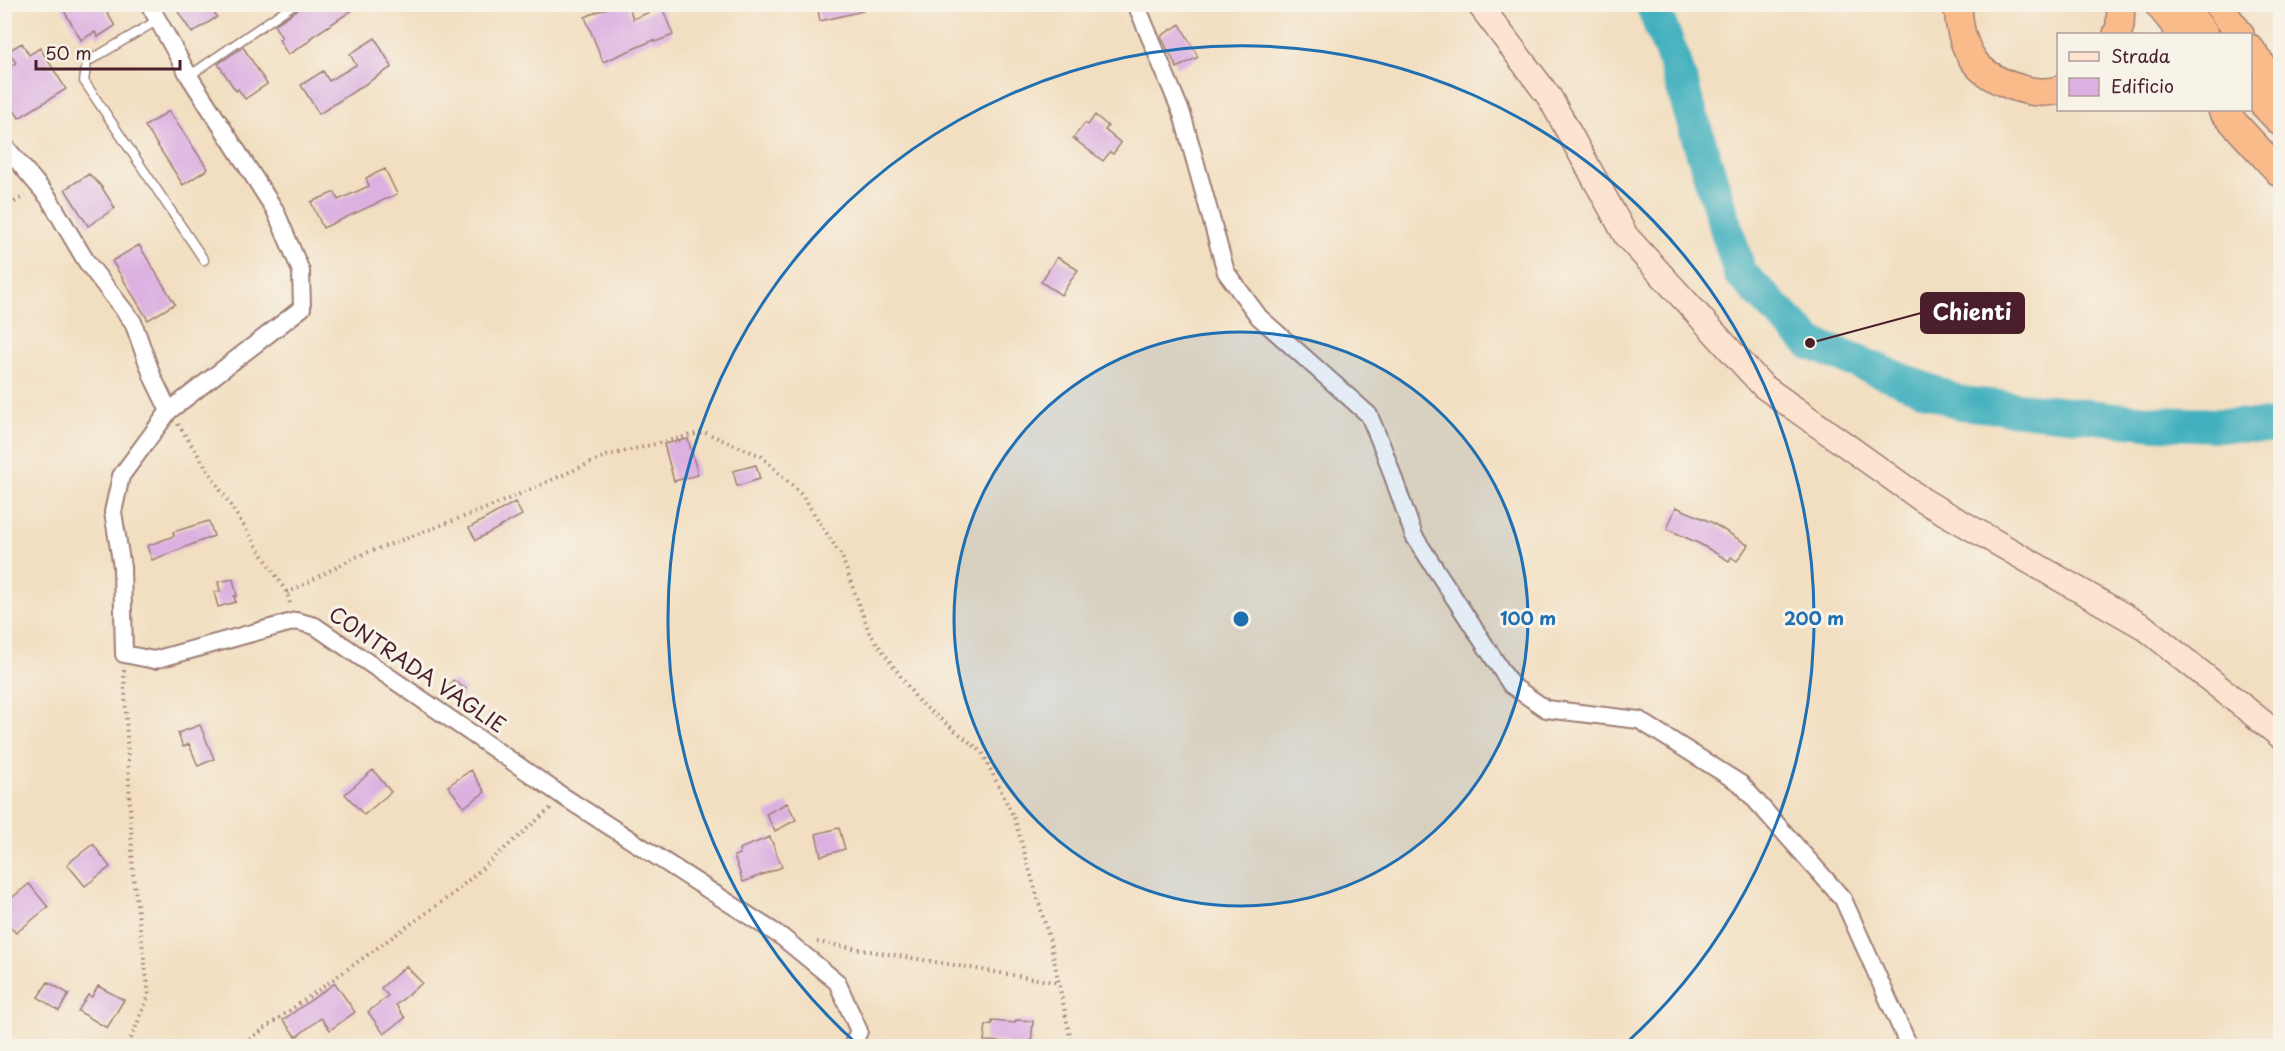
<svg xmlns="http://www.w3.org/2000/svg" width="2285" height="1051" font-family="'Playpen Sans',sans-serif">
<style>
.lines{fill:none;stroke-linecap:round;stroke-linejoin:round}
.river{stroke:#42b0be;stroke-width:34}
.building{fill:#dcb1e1}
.service-casing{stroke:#9e7e76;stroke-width:11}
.minor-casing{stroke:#9e7e76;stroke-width:20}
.secondary-casing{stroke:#9e7e76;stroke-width:27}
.trunk-casing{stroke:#9e7e76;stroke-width:30}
.path{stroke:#9e7e76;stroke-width:4;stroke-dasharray:1.5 4.5;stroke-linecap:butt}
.service{stroke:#fff;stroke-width:8}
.minor{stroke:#fff;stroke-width:16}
.secondary{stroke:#fde4d1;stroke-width:24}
.trunk{stroke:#fabb8b;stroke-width:27}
.ring{fill:none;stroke:#1f6fb2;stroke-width:3}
.labels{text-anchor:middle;stroke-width:6;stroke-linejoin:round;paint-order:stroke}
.street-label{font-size:21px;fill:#4a1f2b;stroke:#f7f3e8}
.centre{fill:#1f6fb2;stroke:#f7f3e8;stroke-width:3}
.ring-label{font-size:18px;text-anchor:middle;font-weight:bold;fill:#1f6fb2;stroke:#f7f3e8;stroke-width:6;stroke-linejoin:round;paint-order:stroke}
.leader{fill:none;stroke:#4a1f2b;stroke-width:2}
.callout-dot{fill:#4a1f2b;stroke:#f7f3e8;stroke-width:2}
.callout{fill:#4a1f2b;stroke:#4a1f2b;stroke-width:2}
.callout-label{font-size:22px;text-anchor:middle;font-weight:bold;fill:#fff}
</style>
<rect width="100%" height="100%" fill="#f7f3e8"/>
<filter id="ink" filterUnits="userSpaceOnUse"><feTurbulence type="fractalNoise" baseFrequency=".0167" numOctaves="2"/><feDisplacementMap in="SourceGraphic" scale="12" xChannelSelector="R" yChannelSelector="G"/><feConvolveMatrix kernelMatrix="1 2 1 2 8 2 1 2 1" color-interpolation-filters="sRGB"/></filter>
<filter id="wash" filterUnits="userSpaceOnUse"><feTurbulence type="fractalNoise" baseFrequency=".008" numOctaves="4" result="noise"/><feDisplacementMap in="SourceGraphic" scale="24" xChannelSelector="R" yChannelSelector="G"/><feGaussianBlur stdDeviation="1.35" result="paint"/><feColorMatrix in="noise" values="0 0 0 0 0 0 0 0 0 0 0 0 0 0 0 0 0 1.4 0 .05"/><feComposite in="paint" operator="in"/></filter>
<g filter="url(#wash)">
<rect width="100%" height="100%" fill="#f2dec0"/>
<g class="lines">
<path class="river" d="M1652,4l23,59 65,210 70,70 150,60 196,20 124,4"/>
</g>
<g id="blocks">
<path class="building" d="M60,4h42l13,22 -17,11 -3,-5 -14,8z
M173,4h36l8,13 -25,16z
M306,4h56l-52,34 1,2 -23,15 -9,-15 3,-2 -8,-13z
M616,4h12l5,15 29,-12 11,28 -18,7 -1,-2 -51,22 -18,-45z
M817,4h45l1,7 -43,10z
M1180,24l18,33 -21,11 -16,-32z
M375,38l17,29 -73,47 -18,-29 22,-14 6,10 27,-16 -6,-11z
M22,43l7,12 11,-7 26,41 -47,29 -15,-24v-24l12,-7 -8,-12z
M243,47l24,37 -22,15 -7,-10 -2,2 -18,-27z
M169,111l39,58 -25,16 -38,-59z
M1095,115l13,11 -3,4 16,13 -8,11 -3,-2 -7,9 -30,-23 12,-15 3,2z
M385,169l12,25 -74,34 -12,-26 24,-10 3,8 31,-14 -3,-8z
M89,174l12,12 14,22 -27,18 -23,-37z
M139,245l36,59 -27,16 -36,-59z
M1057,257l21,13 -17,25 -20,-13z
M688,439l10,36 -24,6 -10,-37z
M756,465l4,14 -23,7 -4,-15z
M515,502l7,13 -46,25 -7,-12z
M1676,507l35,15 37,23 -11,16 -6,-4 -2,4 -29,-17 -33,-15z
M209,521l5,15 -62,24 -5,-14 27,-10 -1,-4z
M233,579l4,17h-3l2,6 -18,5 -4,-15 6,-1 -2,-9z
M453,680l13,9 -8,12 -13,-9z
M200,725l14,34 -16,7 -9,-22 -6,3 -5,-14z
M373,770l18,22 -27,23 -19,-21z
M471,770l14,22 -21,15 -16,-21z
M787,803l9,17 -21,11 -9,-17z
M839,828l6,21 -24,7 -5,-22z
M770,837l12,30 -39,15 -9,-26 6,-2 -1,-5z
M93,844l17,23 -25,19 -18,-22z
M29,884l19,23 -32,26 -12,-13v-16z
M406,966l16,17 -26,22 9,13 -21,16 -16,-22 20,-16 -7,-8z
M48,982l21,12 -10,17 -21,-14z
M335,983l20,29 -25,18 -9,-12 -25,19 -13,-17z
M98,986l26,14 -17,28 -29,-17 10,-16 4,2z
M1016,1020l17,1 -2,26h-25l1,-5 -23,-1 2,-16 6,-1v-3l23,2z"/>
</g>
</g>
<g filter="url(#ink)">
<use href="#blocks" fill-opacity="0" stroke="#9e7e76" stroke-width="1.5"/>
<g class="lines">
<g class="service-casing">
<path id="service" d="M158,20l-71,42 -3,19 120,179
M189,76l105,-72"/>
</g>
<g class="minor-casing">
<path id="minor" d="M149,4l40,72 86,134 26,61 1,37 -133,103
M1136,4l46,110 44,158 33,45 110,98 15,36 30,85 97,149 35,24 93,11 102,64 102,115 66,147
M4,145l44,52 38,64 47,61 20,56 16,33 -48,65 -8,36 9,55 2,87 30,6 142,-39 19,5 249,171 218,140 55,45 22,49 -7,15"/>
</g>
<g class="secondary-casing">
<path id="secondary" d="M1479,4l71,94 76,138 137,150 161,115 220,126 136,109"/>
</g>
<g class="trunk-casing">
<path id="trunk" d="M1958,4c1,20 3,36 14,54 14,23 61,40 86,32
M2158,4l24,30
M2181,4l24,30
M2217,4l23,30
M2117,34l3,-8 1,-22
M2250,48l30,43
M2250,90l30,32
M2222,110l58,63"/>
</g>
<path class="path" d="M4,208l21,-12
M178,424l109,169 4,13
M287,593l69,-36 134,-50 116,-51 98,-24 57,24 41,39 40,62 27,75 50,70 63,50 33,68 35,121 22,105
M124,670l9,204 16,121 -21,51
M817,942l242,41
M240,1046l214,-153 98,-86"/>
<use href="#service" class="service"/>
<use href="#minor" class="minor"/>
<use href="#secondary" class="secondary"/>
<use href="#trunk" class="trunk"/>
</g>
</g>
<circle cx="1241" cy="619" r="287" fill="#1f6fb2" fill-opacity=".12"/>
<g class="ring">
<circle cx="1241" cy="619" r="287"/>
<path d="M858 1045A573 573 0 1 1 1624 1045"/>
</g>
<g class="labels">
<g class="street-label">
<text transform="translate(417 670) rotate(34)" y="7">CONTRADA VAGLIE</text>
</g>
</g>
<circle cx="1241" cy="619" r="9" class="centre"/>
<g class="ring-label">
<text x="1528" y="625">100 m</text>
<text x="1814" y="625">200 m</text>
</g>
<path class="leader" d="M1810 343L1921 313"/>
<circle class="callout-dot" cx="1810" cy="343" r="6"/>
<rect class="callout" x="1921" y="293" width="103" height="40" rx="6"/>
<g class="callout-label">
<text x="1972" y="320">Chienti</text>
</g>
<rect width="2285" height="1051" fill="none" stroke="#f7f3e8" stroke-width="24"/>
<rect x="2057" y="33" width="195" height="78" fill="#f7f3e8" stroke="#b29e9c" stroke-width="1.5"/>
<rect x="2069" y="52" width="30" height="9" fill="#fde4d1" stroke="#b29e9c" stroke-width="1.5"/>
<text x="2111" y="63" font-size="18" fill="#4a1f2b">Strada</text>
<rect x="2069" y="78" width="30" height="18" fill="#dcb1e1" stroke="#b29e9c" stroke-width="1.5"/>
<text x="2111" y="93" font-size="18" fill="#4a1f2b">Edificio</text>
<path d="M36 60v9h144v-9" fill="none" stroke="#4a1f2b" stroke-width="3"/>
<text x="45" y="60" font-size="18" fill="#4a1f2b" stroke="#f7f3e8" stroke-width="4.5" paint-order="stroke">50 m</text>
</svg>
